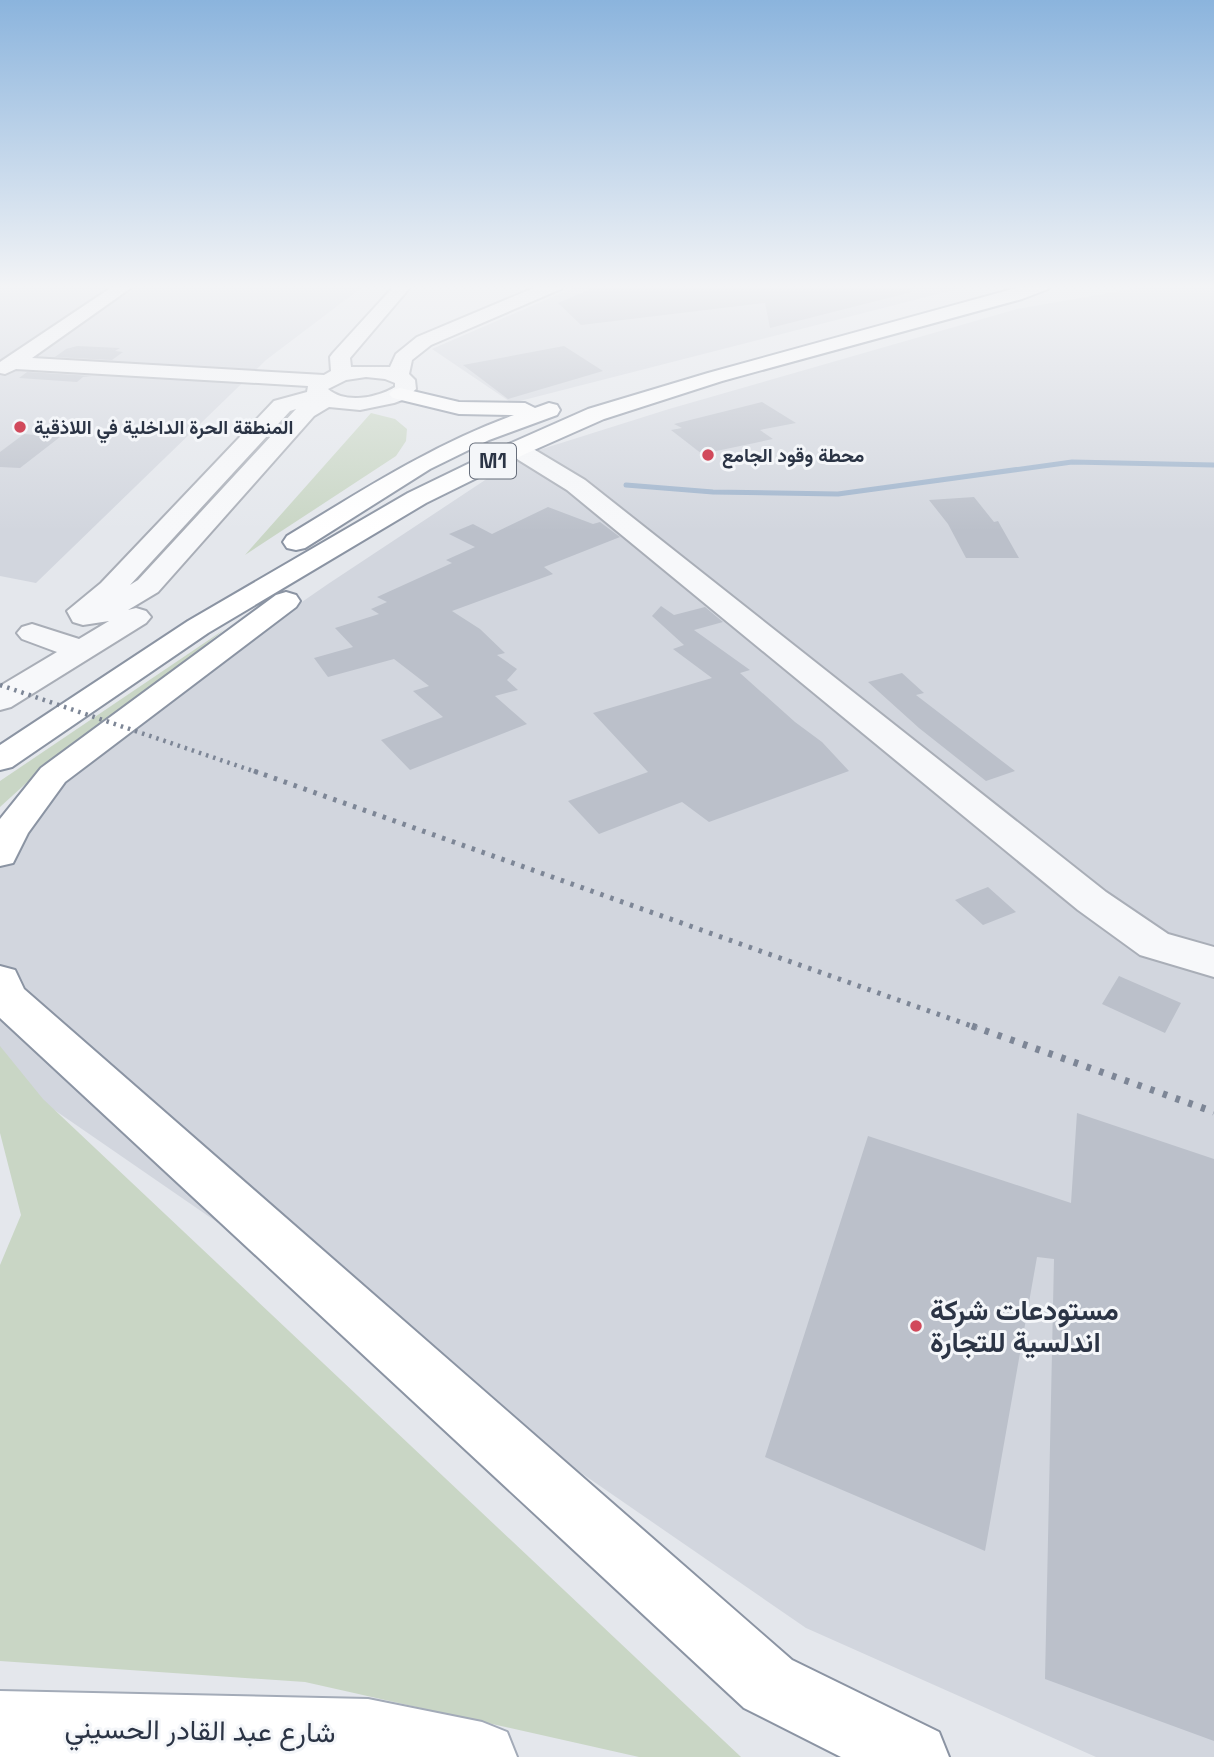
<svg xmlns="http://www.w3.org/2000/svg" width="1214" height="1757" font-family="'Space Grotesk',Vazirmatn,sans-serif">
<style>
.built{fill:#d2d6de}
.green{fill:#c9d6c5}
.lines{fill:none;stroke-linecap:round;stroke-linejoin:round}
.stream{stroke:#9fb4cc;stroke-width:5}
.building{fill:#bbc0ca}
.minor-casing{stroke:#a9aeb7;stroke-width:4}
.major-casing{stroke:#a3abb8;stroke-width:4}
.highway-casing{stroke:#8b94a3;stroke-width:4}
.minor{fill:#f7f8fa;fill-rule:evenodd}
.major{fill:#fff;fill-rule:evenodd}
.highway{fill:#fff;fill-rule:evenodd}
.rail-far2{stroke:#7d8696;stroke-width:4.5;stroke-dasharray:2.5 5;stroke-linecap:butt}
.rail-far1{stroke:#7d8696;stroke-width:5;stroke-dasharray:3.5 7;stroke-linecap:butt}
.rail{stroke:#7d8696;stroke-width:7;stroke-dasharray:4.5 9;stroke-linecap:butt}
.poi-dot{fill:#d1495b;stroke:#f4f6f9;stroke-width:2.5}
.labels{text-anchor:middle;stroke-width:6;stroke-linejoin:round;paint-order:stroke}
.far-poi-label{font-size:19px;font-weight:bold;fill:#2b3445;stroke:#f4f6f9;text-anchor:start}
.shield{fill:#f4f6f9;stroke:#676e7b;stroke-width:2}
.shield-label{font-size:21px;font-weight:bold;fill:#2b3445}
.near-poi-label{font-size:28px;font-weight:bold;fill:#2b3445;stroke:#f4f6f9;text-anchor:start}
.near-street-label{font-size:28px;fill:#2b3445;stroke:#f4f6f9}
</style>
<rect width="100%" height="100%" fill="#e4e7ec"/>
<path class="built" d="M0,285h365l-99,75 -230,223 -36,-7z
M580,285h393l-461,118 -80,-54z
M1155,285h59v1472h-118l-290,-129 -798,-550 -8,-12v-240l164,-129 164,-113 195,-129 146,-46 348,-100z"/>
<path class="green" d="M371,413l24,6 12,10 -1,12 -10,15 -151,99z
M225,629l-84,67 -86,61 -55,50v-26z
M0,1046l43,53 698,658h-102l-334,-75 -305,-21v-396l21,-50 -21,-82z"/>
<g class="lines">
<path class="stream" d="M626,485l87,7 125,2 234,-32 142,3"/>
</g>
<path class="building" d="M600,285h311l1,7 -142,36 -5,-25 -184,22 -23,-22z
M77,346l43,2 -5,3 8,1 -11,8 -57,-3 11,-8z
M564,346l39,25 -95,28 -45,-34z
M27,372l65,4 -9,1 -6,5 -58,-4z
M762,402l34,21 -36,7 13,9 -71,15 -31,-24 11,-2 -8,-4z
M24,434l36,3 -40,31 -20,-1v-15z
M974,497l20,25 4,-1 21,37h-53l-18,-34 -19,-24z
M548,507l45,17 7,-2 20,15 -76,30 9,7 -101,37 28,18 25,24 -8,2 20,14 -10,11 11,10 -23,6 32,28 -117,46 -29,-30 62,-23 -30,-26 16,-5 -35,-27 -66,18 -14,-19 39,-11 -18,-19 44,-14 -8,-5 16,-7 -10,-5 75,-34 -6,-3 29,-13 -26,-13 24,-10 19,10z
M661,606l13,9 31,-8 18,15 -29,8 56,40 -10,3 55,49 27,20 27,29 -140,51 -27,-20 -83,32 -31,-33 80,-29 -55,-59 119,-35 -39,-29 11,-4 -32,-29z
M902,673l22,20 -8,2 99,76 -29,10 -67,-53 -51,-46z
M988,887l28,25 -33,13 -28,-25z
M1119,976l62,27 -16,30 -63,-29z
M1077,1113l137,46v582l-169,-62 9,-420 -17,-2 -52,294 -220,-94 103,-321 203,67z"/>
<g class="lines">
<g class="minor-casing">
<path id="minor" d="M115,285h20l-103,73 292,17 7,-4 -1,-14 3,-4 62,-68h17l-62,73 1,9h39l6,-13 21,-17 124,-52h23l-3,4 -130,56 -19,15 -3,14 6,6 1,9 -11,10 -11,4 -34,7 -31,-3 -15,9 -156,176 -30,18 8,-2 10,3 5,6 -5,6 -135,84 -11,3v-24l57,-34 -35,-13 -5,-6 5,-6 10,-3 47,15 30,-18 -26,4 -10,-3 -6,-11 34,-28 173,-182 33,-9 1,-6 -292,-17 -11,5 -5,-1v-11zM366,377l19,2 10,4v4c-18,11 -50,17 -67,2l18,-9zM296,409l-158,171 -8,5 160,-174z
M517,442l8,2 60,36 521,412 62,42 46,13v30l-74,-22 -62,-45 -511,-420 -58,-36 -4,-5 4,-5z"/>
</g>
<g class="major-casing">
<path id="major" d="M0,1691l368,8 114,23 25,10 10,25h-517z"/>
</g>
<g class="highway-casing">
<path id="highway" d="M1027,285h24l-3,4 -26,10 -300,82 -118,38 -79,35 -99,49 -218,130 -196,134 -12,3v-25l188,-124 220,-128 101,-49 79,-35 120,-36z
M400,388l59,14 66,1 10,5 14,-5 8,2 3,5 -3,5 -68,25 -59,29 -125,79 -9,2 -9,-2 -4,-6 4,-6c74,-45 145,-91 227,-121l-55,-1 -66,-16 -4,-4 4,-4z
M286,592l10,3 4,6 -4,6 -231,175 -37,51 -15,30 -13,3v-47l41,-51 235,-173z
M0,966l15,4 9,19 768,671 147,72 10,25h-108l-97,-49 -744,-690z"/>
</g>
<use href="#minor" class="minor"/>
<use href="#major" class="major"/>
<use href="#highway" class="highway"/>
<path class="rail-far2" d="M0,685l259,88"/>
<path class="rail-far1" d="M254,771l723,257"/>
<path class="rail" d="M972,1026l242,86"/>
</g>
<linearGradient id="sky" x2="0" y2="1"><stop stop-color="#8bb4dd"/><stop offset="0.54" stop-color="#f3f4f6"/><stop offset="1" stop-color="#f3f4f6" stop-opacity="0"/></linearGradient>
<rect width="1214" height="531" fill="url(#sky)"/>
<g class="poi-dot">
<circle cx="20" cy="427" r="7"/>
<circle cx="708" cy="455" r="7"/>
<circle cx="916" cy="1326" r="7"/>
</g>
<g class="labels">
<g class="far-poi-label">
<text x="34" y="434">المنطقة الحرة الداخلية في اللاذقية</text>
<text x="722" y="462">محطة وقود الجامع</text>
</g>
<rect class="shield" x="470" y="443.5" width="46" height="35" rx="5"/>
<g class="shield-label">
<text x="493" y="468">M1</text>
</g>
<g class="near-poi-label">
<text x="930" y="1320">مستودعات شركة<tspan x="930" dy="32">اندلسية للتجارة</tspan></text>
</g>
<g class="near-street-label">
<text transform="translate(200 1730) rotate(1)" y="10">شارع عبد القادر الحسيني</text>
</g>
</g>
</svg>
